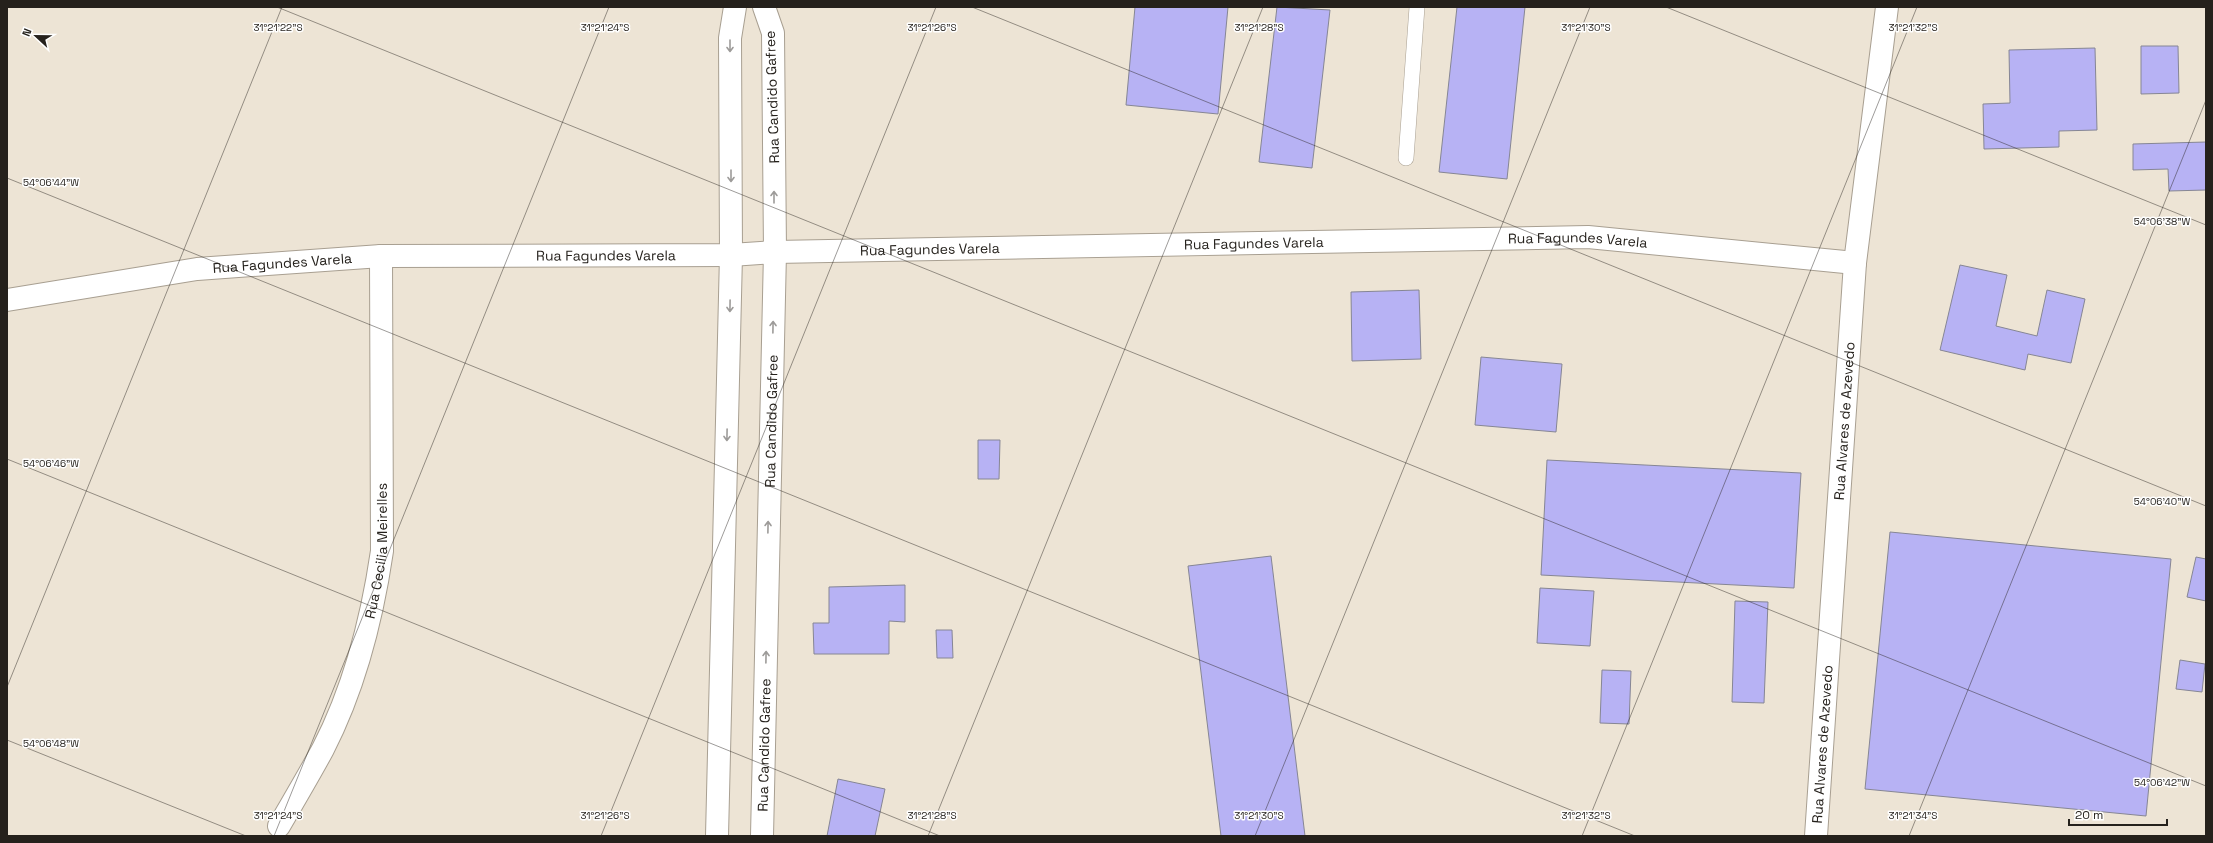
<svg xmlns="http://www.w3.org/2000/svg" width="2213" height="843" font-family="'Space Grotesk',sans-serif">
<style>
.building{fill:#b7b2f4;stroke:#868694}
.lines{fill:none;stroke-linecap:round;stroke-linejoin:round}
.service-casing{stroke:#a89f91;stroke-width:16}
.minor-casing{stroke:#a89f91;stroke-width:24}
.service{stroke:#fff;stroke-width:15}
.minor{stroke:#fff;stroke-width:22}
.oneway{stroke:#9d9b99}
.ticks{fill:none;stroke:#25211c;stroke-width:1;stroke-opacity:0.45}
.labels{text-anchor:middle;stroke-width:3;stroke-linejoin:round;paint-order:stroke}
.street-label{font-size:14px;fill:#25211c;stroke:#fff}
.ticks-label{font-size:10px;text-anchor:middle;fill:#25211c;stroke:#fff;stroke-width:3;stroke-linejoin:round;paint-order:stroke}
</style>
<rect width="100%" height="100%" fill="#ede4d5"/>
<path class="building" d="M1135,7h93l-10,107 -92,-9z
M1277,7l53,3 -18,158 -53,-6z
M1457,7h68l-18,172 -68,-7z
M2141,46h37l1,47 -38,1z
M2095,48l2,82 -38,1v16l-75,2 -1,-45 27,-1 -1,-53z
M2206,142v48l-37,1 -1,-22 -35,1v-26z
M1960,265l47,10 -11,51 41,10 10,-46 38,9 -14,64 -43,-9 -3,16 -85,-20z
M1419,290l2,69 -69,2 -1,-69z
M1481,357l81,7 -6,68 -81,-7z
M978,440h22l-1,39h-21z
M1547,460l254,13 -7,115 -253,-13z
M1890,532l281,27 -25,257 -281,-27z
M1271,556l34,280h-84l-33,-270z
M2196,557l10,2v42l-19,-4z
M905,585v37l-16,-1v33h-75l-1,-31h16v-36z
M1540,588l54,3 -4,55 -53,-3z
M1735,601l33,1 -4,101 -32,-1z
M936,630h16l1,28h-16z
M2180,660l25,4 -3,28 -26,-3z
M1602,670l29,1 -2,53 -29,-1z
M838,779l47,10 -10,47h-48z"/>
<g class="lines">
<g class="service-casing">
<path id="service" d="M1406,158l11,-151"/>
</g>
<g class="minor-casing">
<g id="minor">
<path id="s1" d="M7,300l190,-31 184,-13 350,-1 44,-3 813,-15 267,26"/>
<path id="s2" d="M279,826c15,-26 30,-51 44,-77 32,-62 49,-130 59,-198l-1,-295"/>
<path d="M717,836l14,-581 -1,-217 5,-31"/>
<path id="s3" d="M762,836l13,-584 -2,-219 -9,-26"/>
<path id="s4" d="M1816,836l39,-573 32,-256"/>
</g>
</g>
<use href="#service" class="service"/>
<use href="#minor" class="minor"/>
</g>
<defs><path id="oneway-shaft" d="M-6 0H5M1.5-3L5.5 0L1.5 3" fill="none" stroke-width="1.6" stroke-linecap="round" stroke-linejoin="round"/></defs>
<g class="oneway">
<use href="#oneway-shaft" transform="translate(730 46) rotate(90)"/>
<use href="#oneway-shaft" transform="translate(731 176) rotate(90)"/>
<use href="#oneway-shaft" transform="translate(774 197) rotate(-90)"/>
<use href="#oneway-shaft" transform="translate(730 306) rotate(91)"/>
<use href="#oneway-shaft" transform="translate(773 327) rotate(-89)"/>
<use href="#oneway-shaft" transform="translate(727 435) rotate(91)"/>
<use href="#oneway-shaft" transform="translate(768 527) rotate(-89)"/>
<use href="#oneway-shaft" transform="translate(766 657) rotate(-89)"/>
</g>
<path class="ticks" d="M277,7l1929,779M972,7l1234,499M1666,7l540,218M7,178l1628,658M7,459l933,377M7,687l275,-680M7,740l239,96M274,836l335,-829M601,836l335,-829M928,836l335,-829M1255,836l335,-829M1582,836l335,-829M1909,836l297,-736"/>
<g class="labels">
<g class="street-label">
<text transform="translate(772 97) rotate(-92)" y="5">Rua Candido Gafree</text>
<text dy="5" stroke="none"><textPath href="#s1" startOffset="1574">Rua Fagundes Varela</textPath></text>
<text dy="5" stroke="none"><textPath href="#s1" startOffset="1250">Rua Fagundes Varela</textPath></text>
<text dy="5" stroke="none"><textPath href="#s1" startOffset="926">Rua Fagundes Varela</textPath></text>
<text dy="5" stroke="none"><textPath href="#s1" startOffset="602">Rua Fagundes Varela</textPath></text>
<text dy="5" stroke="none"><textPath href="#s1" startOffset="278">Rua Fagundes Varela</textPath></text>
<text dy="5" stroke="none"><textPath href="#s3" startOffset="415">Rua Candido Gafree</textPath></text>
<text dy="5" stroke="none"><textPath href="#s4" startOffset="416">Rua Alvares de Azevedo</textPath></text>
<text dy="5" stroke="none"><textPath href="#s2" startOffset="296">Rua Cecilia Meirelles</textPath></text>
<text dy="5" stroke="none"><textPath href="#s4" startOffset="92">Rua Alvares de Azevedo</textPath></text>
<text dy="5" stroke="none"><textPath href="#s3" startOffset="91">Rua Candido Gafree</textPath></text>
</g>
</g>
<g class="ticks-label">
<text x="278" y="31">31°21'22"S</text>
<text x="605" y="31">31°21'24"S</text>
<text x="932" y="31">31°21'26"S</text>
<text x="1259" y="31">31°21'28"S</text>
<text x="1586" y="31">31°21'30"S</text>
<text x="1913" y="31">31°21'32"S</text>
<text x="51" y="186">54°06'44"W</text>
<text x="2162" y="225">54°06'38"W</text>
<text x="51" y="467">54°06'46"W</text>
<text x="2162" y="505">54°06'40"W</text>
<text x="51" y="747">54°06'48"W</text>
<text x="2162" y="786">54°06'42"W</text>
<text x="278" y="819">31°21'24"S</text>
<text x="605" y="819">31°21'26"S</text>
<text x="932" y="819">31°21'28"S</text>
<text x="1259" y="819">31°21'30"S</text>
<text x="1586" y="819">31°21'32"S</text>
<text x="1913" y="819">31°21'34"S</text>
</g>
<rect width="2213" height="843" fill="none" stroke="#25211c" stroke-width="16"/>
<g transform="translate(36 36) rotate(292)" stroke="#ffffff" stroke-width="3" paint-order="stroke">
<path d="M0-3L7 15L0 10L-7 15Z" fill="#25211c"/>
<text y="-6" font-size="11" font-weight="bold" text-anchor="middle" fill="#25211c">N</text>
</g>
<path d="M2069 819v6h98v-6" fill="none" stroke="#25211c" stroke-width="2"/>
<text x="2075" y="819" font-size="12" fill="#25211c" stroke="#ffffff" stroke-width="3" paint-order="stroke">20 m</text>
</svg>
